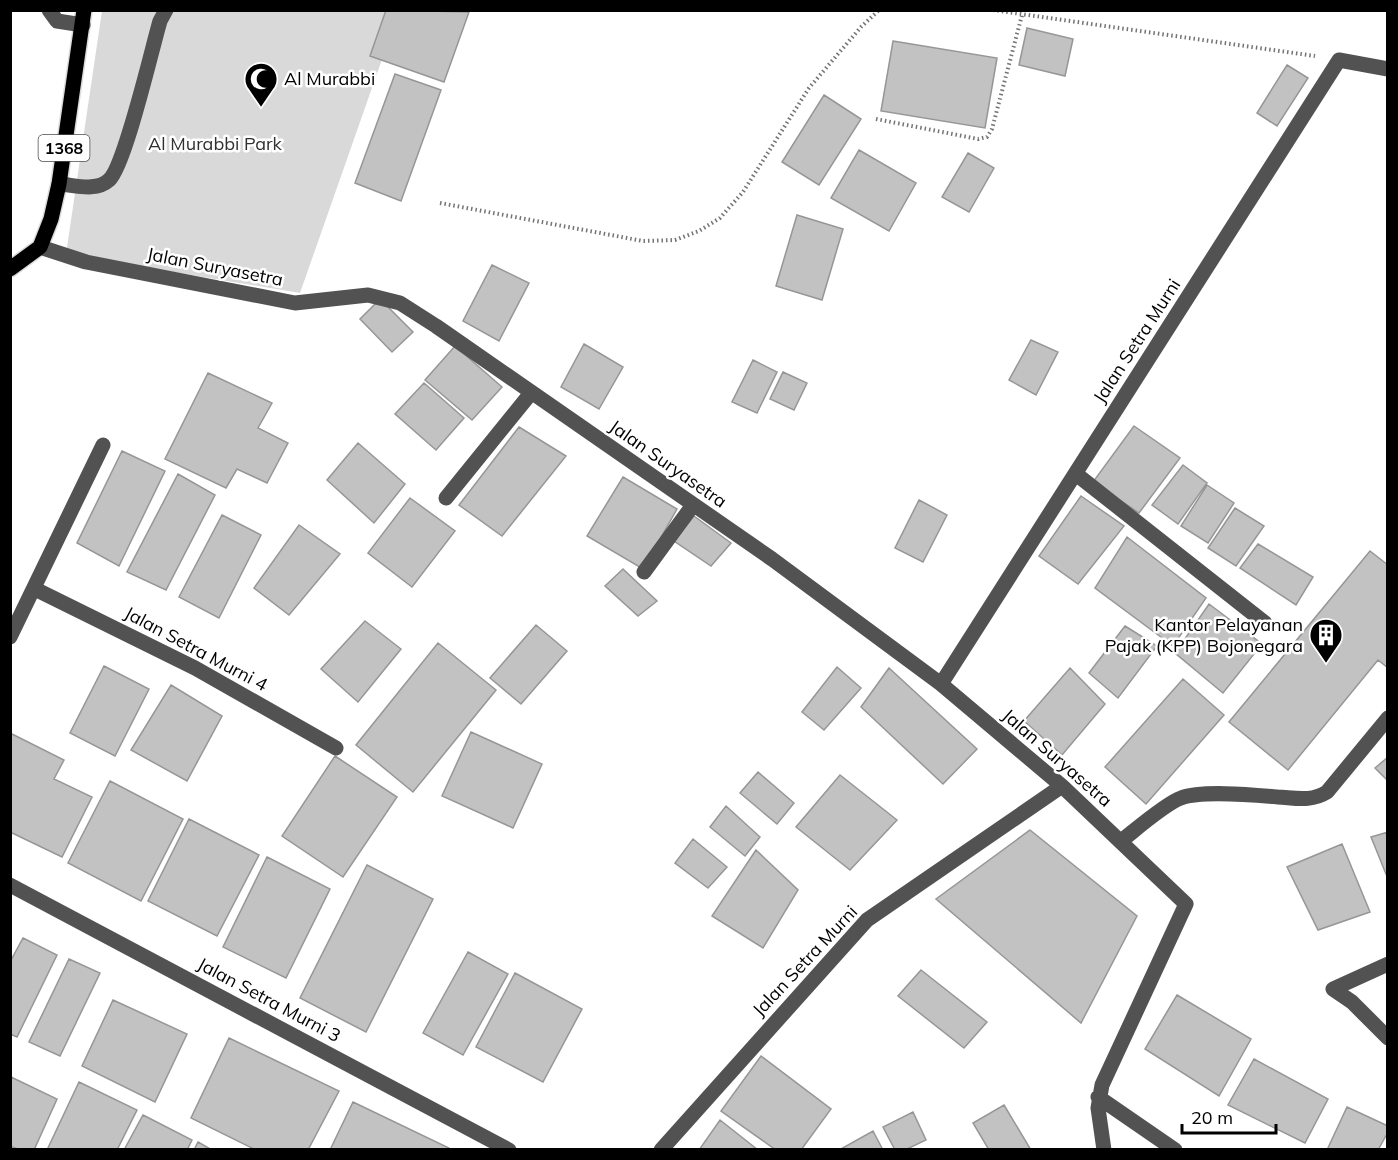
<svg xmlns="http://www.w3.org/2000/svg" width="1398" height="1160" font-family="Mulish,sans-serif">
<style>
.green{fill:#d9d9d9}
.building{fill:#c2c2c2;stroke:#969696;stroke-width:1.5}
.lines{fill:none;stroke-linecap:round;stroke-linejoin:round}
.major-casing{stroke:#dbdbdb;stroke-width:18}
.path{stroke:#747474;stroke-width:4;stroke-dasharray:1.5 3;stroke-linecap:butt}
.minor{stroke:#525252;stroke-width:15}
.major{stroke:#000;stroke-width:15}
.labels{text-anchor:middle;stroke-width:5;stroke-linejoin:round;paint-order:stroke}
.shield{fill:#fff;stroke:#4c4c4c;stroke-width:1.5}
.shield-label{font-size:16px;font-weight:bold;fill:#000}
.poi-label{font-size:18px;fill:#000;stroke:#fff;text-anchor:start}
.park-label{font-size:18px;fill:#303030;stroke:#fff}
.street-label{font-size:18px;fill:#000;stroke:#fff}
</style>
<rect width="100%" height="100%" fill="#fff"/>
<path class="green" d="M102,11h297l-99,282 -234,-39z"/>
<path class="building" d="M386,10l83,2 -25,70 -74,-26z
M1027,28l46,11 -8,37 -46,-11z
M893,41l104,17 -12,70 -104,-17z
M1287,65l21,13 -31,48 -20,-13z
M395,74l46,16 -40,111 -46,-18z
M824,95l37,24 -42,66 -37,-23z
M859,150l57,33 -27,48 -58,-33z
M968,153l26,15 -25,44 -27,-15z
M797,215l46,14 -21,71 -46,-14z
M492,265l37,18 -30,58 -36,-20z
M380,299l33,33 -21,20 -32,-33z
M1031,340l27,12 -22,43 -27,-15z
M584,344l39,23 -24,42 -38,-22z
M455,346l47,41 -30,33 -47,-40z
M753,360l24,12 -20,41 -25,-11z
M783,372l24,11 -13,27 -24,-11z
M208,373l64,30 -14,25 30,15 -21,40 -30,-14 -11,19 -61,-29z
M424,383l40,35 -28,32 -41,-36z
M1134,426l46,32 -41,55 -46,-31z
M519,427l47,29 -64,80 -43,-31z
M358,443l47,41 -31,39 -47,-43z
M122,451l43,20 -46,95 -42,-23z
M1183,465l24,18 -29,41 -26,-19z
M178,474l37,21 -49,95 -39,-18z
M623,477l54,32 -34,60 -56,-33z
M1207,485l27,18 -26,40 -27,-17z
M1081,496l43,30 -46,58 -39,-28z
M410,498l45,33 -43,56 -44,-34z
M919,500l28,15 -24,47 -28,-14z
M1235,508l29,18 -28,40 -28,-18z
M222,515l39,20 -42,83 -40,-21z
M694,516l37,27 -20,23 -37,-25z
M299,525l41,29 -51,61 -35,-27z
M1127,537l79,61 -33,48 -78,-58z
M1258,544l55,33 -17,28 -56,-37z
M1370,551l18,14v103l-10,-8 -90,110 -59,-48z
M623,569l34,32 -19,15 -33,-30z
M1209,604l53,40 -39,49 -48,-40z
M365,621l36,28 -43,53 -37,-33z
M536,625l31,26 -46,53 -31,-26z
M1125,626l32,20 -39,52 -29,-25z
M438,643l58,47 -83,102 -57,-47z
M104,666l45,23 -34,67 -45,-23z
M837,667l24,21 -37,42 -22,-18z
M889,668l88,81 -34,35 -82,-77z
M1070,668l35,36 -43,51 -38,-34z
M1183,679l41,36 -78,89 -41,-37z
M171,685l51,31 -35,65 -56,-31z
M471,732l71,32 -29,64 -71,-32z
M10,733l54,27 -10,19 38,18 -30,60 -52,-25z
M335,756l62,41 -54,80 -61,-41z
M1388,757v24l-13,-13z
M758,772l36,31 -17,21 -37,-31z
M840,775l57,45 -47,50 -54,-43z
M110,781l73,38 -42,82 -73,-38z
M726,806l34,31 -15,19 -35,-29z
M189,819l70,36 -42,81 -69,-35z
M1030,830l107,86 -56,107 -145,-124z
M1388,832v47l-17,-42z
M693,839l34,28 -19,21 -33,-25z
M1342,844l28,68 -52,18 -31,-63z
M756,850l42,40 -35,58 -51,-32z
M267,857l63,32 -44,89 -63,-31z
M367,865l66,34 -67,133 -66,-34z
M23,938l34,17 -40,82 -7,-3v-72z
M468,952l40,22 -45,81 -40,-22z
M69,959l31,14 -40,83 -31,-14z
M921,970l66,52 -23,26 -66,-52z
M515,973l67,36 -39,73 -67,-35z
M1177,995l74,44 -32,57 -74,-47z
M113,1000l74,34 -32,68 -73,-36z
M229,1038l110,53 -31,59h-52l-65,-32z
M761,1056l70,53 -30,41h-25l-55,-39z
M1254,1059l74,40 -23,44 -77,-38z
M11,1077l46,22 -23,51h-14l-10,-4z
M79,1082l58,28 -20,40h-70z
M353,1102l96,46 -1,2h-118z
M1004,1105l27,45h-42l-16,-27z
M1347,1107l41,19v6l-10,18h-51z
M913,1112l13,28 -21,10h-10l-12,-23z
M143,1115l49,25 -5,10h-63z
M720,1120l38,30h-59z
M873,1131l10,19h-44z
M198,1142l14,8h-18z"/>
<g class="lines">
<g class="major-casing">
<path id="major" d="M10,269l30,-22 11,-28 8,-35 25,-174"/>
</g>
<path class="path" d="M993,10l322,46
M876,119l102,20 9,-2 5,-8 30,-114
M440,203l203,38 32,-1 24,-9 21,-13 23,-26 66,-104 52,-61 18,-17"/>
<path class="minor" d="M49,10l8,11 26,4
M59,184c16,1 37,8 50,-4 16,-14 43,-132 51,-159l6,-11
M40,247l46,15 209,41 73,-8 32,8 36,23 336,233 169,125 121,102 124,118 -84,181 -4,23 6,42
M1076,474l189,149
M446,498l85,-105
M644,572l49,-67
M35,589l160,79 141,80
M10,637l93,-192
M941,684l398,-624 49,9
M1121,841c13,-10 45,-38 60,-43 21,-8 73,-3 97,-1 18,1 33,5 49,-5l61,-74
M10,885l499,265
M1388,964l-55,25 19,13 36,36
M1098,1097l77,53
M661,1150l206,-230 195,-134"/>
<use href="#major" class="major"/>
</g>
<defs>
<g id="mosque-pin" transform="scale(1.725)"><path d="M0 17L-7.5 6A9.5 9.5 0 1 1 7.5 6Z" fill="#000" stroke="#fff"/><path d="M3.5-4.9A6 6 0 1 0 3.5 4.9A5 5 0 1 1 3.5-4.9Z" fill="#fff"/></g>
<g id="building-pin" transform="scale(1.725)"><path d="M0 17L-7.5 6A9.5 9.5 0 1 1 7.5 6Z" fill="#000" stroke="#fff"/><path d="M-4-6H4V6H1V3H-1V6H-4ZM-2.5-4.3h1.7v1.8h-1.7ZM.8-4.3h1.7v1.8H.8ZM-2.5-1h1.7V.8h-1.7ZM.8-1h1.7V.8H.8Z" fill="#fff"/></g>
</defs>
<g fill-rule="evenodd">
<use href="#mosque-pin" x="261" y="79"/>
<use href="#building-pin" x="1326" y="635"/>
</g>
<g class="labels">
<rect class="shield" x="38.5" y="135" width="51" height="26" rx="4.5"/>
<g class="shield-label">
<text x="64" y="154">1368</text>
</g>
<g class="poi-label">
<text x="284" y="85">Al Murabbi</text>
<text x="1303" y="631" text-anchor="end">Kantor Pelayanan<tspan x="1303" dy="21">Pajak (KPP) Bojonegara</tspan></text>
</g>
<g class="park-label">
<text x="215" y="150">Al Murabbi Park</text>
</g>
<g class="street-label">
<text transform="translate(215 267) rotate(11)" y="6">Jalan Suryasetra</text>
<text transform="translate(1137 341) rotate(-57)" y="6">Jalan Setra Murni</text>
<text transform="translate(668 464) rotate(35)" y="6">Jalan Suryasetra</text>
<text transform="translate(196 649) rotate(28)" y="6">Jalan Setra Murni 4</text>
<text transform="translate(1057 758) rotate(41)" y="6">Jalan Suryasetra</text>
<text transform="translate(805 961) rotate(-47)" y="6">Jalan Setra Murni</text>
<text transform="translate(269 1000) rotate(28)" y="6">Jalan Setra Murni 3</text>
</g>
</g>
<rect width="1398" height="1160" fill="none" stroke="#000000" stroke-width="24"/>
<path d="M1182 1124v9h94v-9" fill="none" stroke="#000000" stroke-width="3"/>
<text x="1191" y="1124" font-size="18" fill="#000000" stroke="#ffffff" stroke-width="4.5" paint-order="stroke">20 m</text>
</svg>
